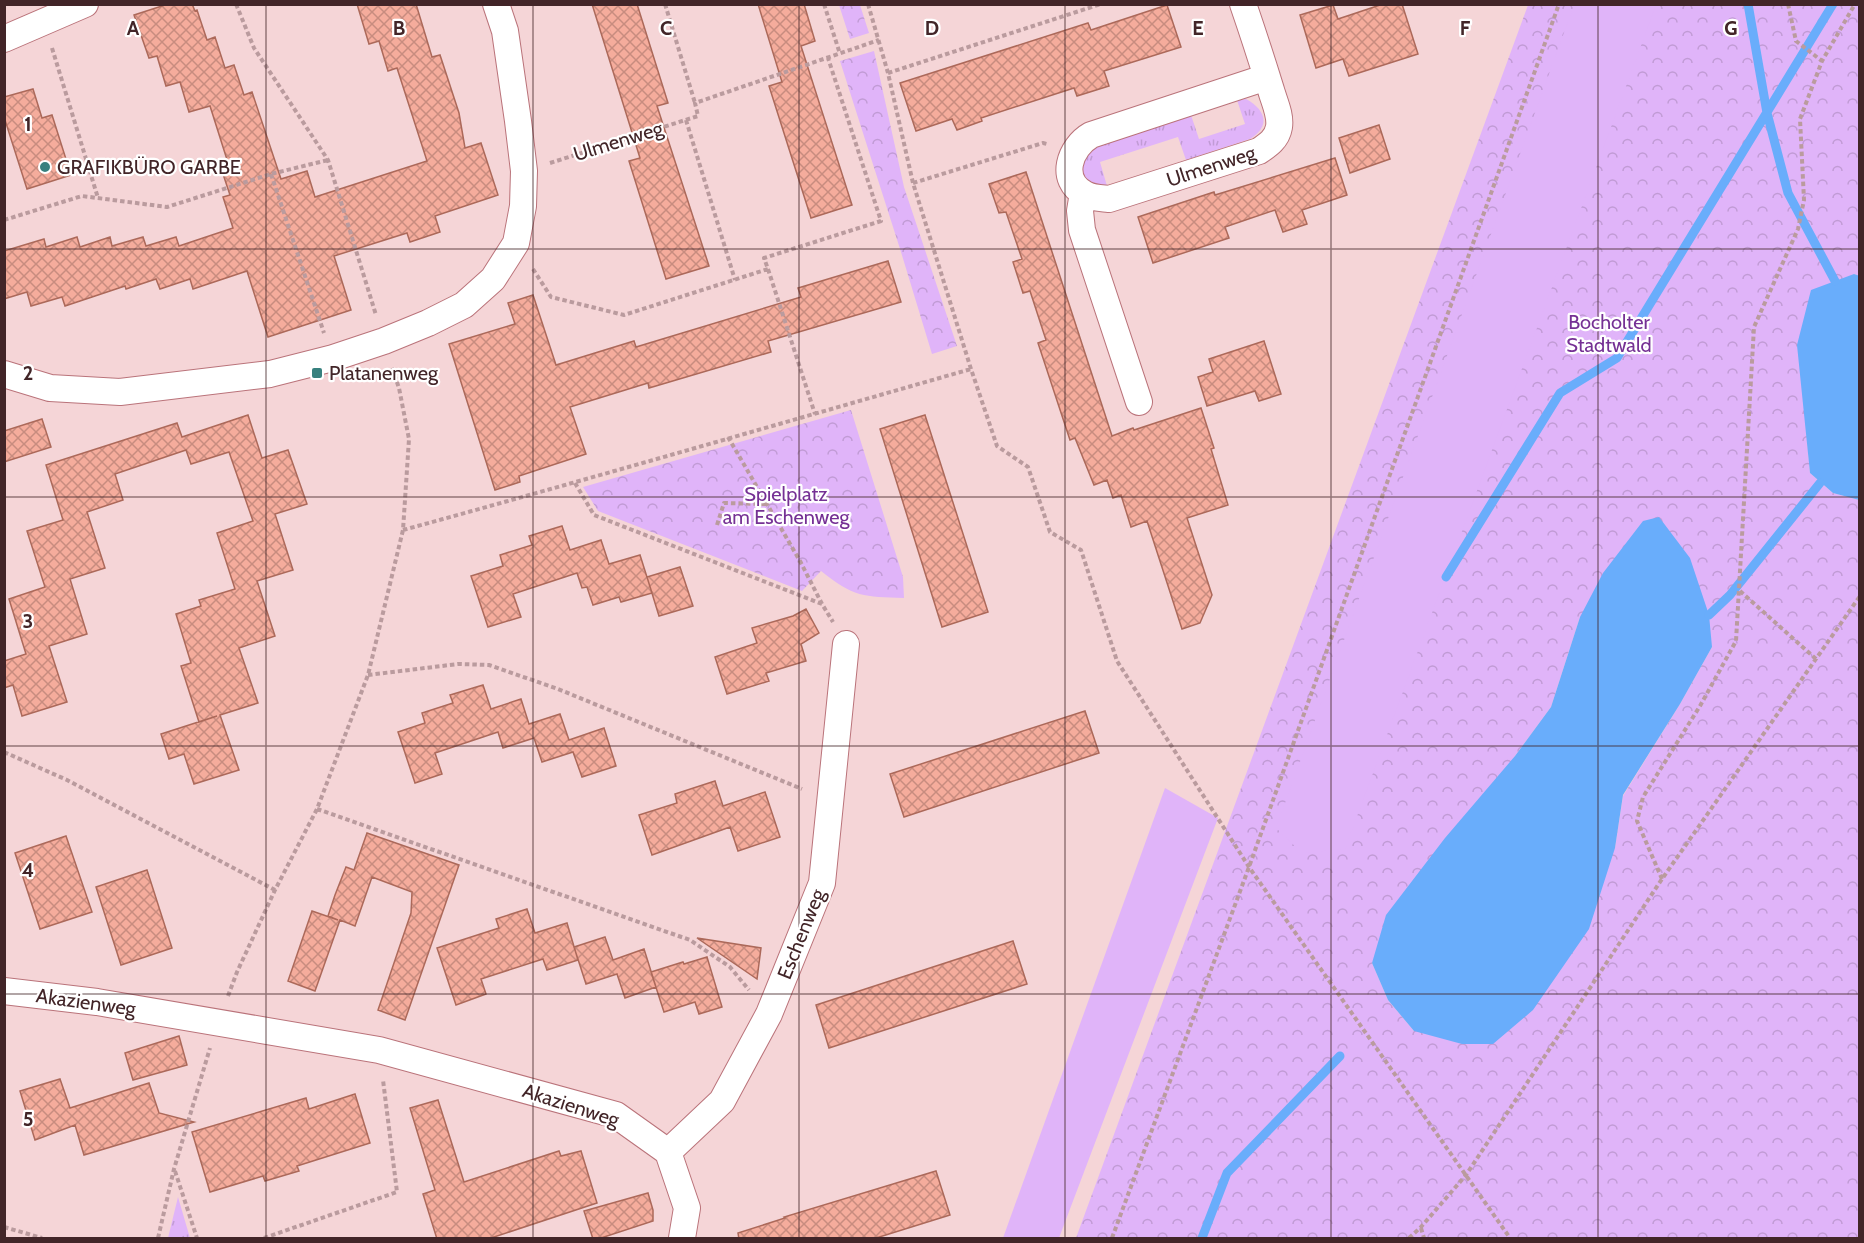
<svg xmlns="http://www.w3.org/2000/svg" width="1864" height="1243" font-family="Cabin,sans-serif">
<style>
.grass{fill:url(#grass-tufts)}
.forest{fill:url(#forest-crowns);fill-rule:evenodd}
.garden{fill:#e0b4f9}
.water{fill:#69adfb}
.lines{fill:none;stroke-linecap:round;stroke-linejoin:round}
.stream{stroke:#69adfb;stroke-width:9}
.building{fill:url(#building-cross-hatch);stroke:#ac695a;stroke-width:1.5}
.street-casing{stroke:#ba737a;stroke-width:28}
.path{stroke:#ba9b9e;stroke-width:4;stroke-dasharray:4.5 3;stroke-linecap:butt}
.street{stroke:#fff;stroke-width:26}
.grid{fill:none;stroke:#422528;stroke-width:1.5;stroke-opacity:0.55}
.poi-dot{fill:#37807e;stroke:#fff;stroke-width:2}
.labels{text-anchor:middle;stroke-width:4.5;stroke-linejoin:round;paint-order:stroke}
.street-label{font-size:20px;fill:#422528;stroke:#fff}
.poi-label{font-size:20px;fill:#422528;stroke:#fff;text-anchor:start}
.park-label{font-size:20px;fill:#753094;stroke:#fff}
.grid-label{font-size:20px;text-anchor:middle;font-weight:bold;fill:#422528;stroke:#fff;stroke-width:4.5;stroke-linejoin:round;paint-order:stroke}
</style>
<defs>
<pattern id="grass-tufts" width="24" height="20" patternUnits="userSpaceOnUse" patternTransform="scale(1.5)"><rect width="24" height="20" fill="#e0b4f9"/><path d="M3 7l-1-3M5 7V3M7 7l1-3M15 17l-1-3M17 17v-4M19 17l1-3" fill="none" stroke="#c19bd5"/></pattern>
<pattern id="forest-crowns" width="20" height="18" patternUnits="userSpaceOnUse" patternTransform="scale(1.5)"><rect width="20" height="18" fill="#e0b4f9"/><path d="M2 6a3 3 0 1 1 6 0M12 15a3 3 0 1 1 6 0" fill="none" stroke="#c19bd5"/></pattern>
<pattern id="building-cross-hatch" width="8" height="8" patternUnits="userSpaceOnUse" patternTransform="scale(1.5)"><rect width="8" height="8" fill="#f5ac9c"/><path d="M0 0l8 8M0 8l8-8" fill="none" stroke="#c88c7f"/></pattern>
</defs>
<rect width="100%" height="100%" fill="#f5d5d7"/>
<path class="grass" d="M1246,99c20,11 25,27 4,40l-64,21 -8,-23 -78,25 7,24c-18,0 -22,-3 -28,-20l5,-11 11,-8 96,-32 8,24 46,-15 -8,-24z
M178,1197l12,41h-22z"/>
<path class="forest" d="M839,5h21l9,28 -19,6z
M1528,5h331v271l-5,-2 -50,129 6,70 23,20 26,7v738h-783zM1580,617l132,30 -32,57 -57,92 -8,52 -201,183 -26,-31 -16,-37 143,-207 36,-49z
M874,51l30,136 53,159 -25,8 -31,-102 -61,-191z
M851,410l52,167 1,21c-40,-1 -51,-1 -83,-27l-19,20 -204,-80 -15,-24z"/>
<path class="garden" d="M1574,5h82l-311,844 -43,4 -26,-25z
M1165,788l53,30 -159,420h-56z"/>
<path class="water" d="M1854,274l6,2 -1,224 -26,-7 -23,-20 -13,-128 14,-55z
M1659,517l31,41 19,57 3,32 -32,57 -57,91 -8,53 -26,81 -56,81 -40,34h-31l-48,-13 -26,-31 -16,-37 14,-48 59,-77 70,-82 36,-49 29,-90 23,-44 40,-52z"/>
<g class="lines">
<path class="stream" d="M1748,4l19,109 21,80 47,88
M1446,577l114,-184 57,-35 216,-354
M1709,615l21,-20 90,-112
M1202,1238l25,-65 113,-117"/>
</g>
<path class="building" d="M168,4h24l3,7 2,-1 10,30 8,-3 10,31 9,-3 10,30 8,-3 29,87 26,-8 8,26 112,-36 -30,-93 -9,3 -9,-30 -10,3 -12,-40h59l16,53 8,-2 19,58 6,35 16,-5 17,52 -63,21 5,16 -30,10 -3,-9 -73,23 17,54 -83,27 -21,-66 -54,18 -3,-10 -30,10 -4,-10 -30,10 -1,-3 -60,20 -3,-9 -31,9 -4,-14 -23,7v-48l40,-12 2,8 31,-10 3,10 30,-10 2,9 31,-9 3,9 30,-9 3,9 54,-18 -10,-31 7,-2 -9,-27 8,-2 -19,-60 -21,6 -9,-30 -14,4 -9,-30 -8,2 -15,-43z
M592,4h45l31,99 -11,3 52,160 -43,13 -37,-118 11,-3z
M758,4h46l11,37 -14,5 51,159 -41,13 -42,-132 13,-4z
M1383,4h19l16,50 -69,22 -6,-17 -27,9 -16,-53 33,-10 5,14z
M1167,5l14,42 -77,24 5,15 -32,10 -3,-8 -93,30 1,3 -25,9 -5,-11 -36,12 -16,-48 188,-60 3,7z
M33,89l9,29 10,-3 19,60 -44,14 -23,-72v-20z
M1379,125l11,34 -40,14 -11,-35z
M1335,158l12,37 -45,15 5,14 -24,8 -8,-22 -50,17 4,11 -76,25 -15,-46 76,-25 1,3z
M1026,172l86,264 21,-8 1,2 67,-22 13,40 -3,1 17,56 -41,13 25,77 -12,28 -18,6 -35,-108 -16,6 -10,-32 -8,3 -6,-18 -13,5 -19,-47 -5,2 -32,-97 8,-3 -16,-49 -7,2 -10,-31 9,-3 -16,-47 -7,1 -10,-29z
M888,261l13,41 -133,39 3,11 -122,36 -1,-5 -78,24 16,47 -67,22 1,6 -25,8 -46,-146 66,-20 -7,-21 25,-8 23,70 78,-24 2,6 165,-50 -3,-9z
M1264,341l17,53 -22,7 -4,-10 -48,15 -9,-29 15,-5 -4,-13z
M248,415l14,43 26,-8 19,54 -32,10 18,56 -36,11 18,55 -36,12 19,55 -38,12 19,55 -45,14 -10,-30 -15,5 -8,-25 56,-18 -18,6 -18,-56 10,-3 -15,-49 25,-8 -2,-6 36,-11 -18,-56 36,-12 -24,-69 -38,12 -5,-14 -71,24 8,26 -36,12 18,56 -35,11 17,55 -38,12 18,56 -45,14 -9,-31 -9,3v-27l22,-7 -17,-55 36,-12 -18,-56 36,-11 -17,-55 131,-42 5,14z
M925,415l63,197 -46,15 -62,-198z
M42,419l9,28 -47,15v-31z
M562,526l8,24 31,-10 8,24 31,-9 12,38 -31,9 -2,-5 -26,8 -6,-18 -5,1 -5,-15 -64,21 8,23 -33,10 -17,-51 32,-10 -3,-11 32,-10 -3,-9z
M680,567l13,39 -34,10 -12,-39z
M806,609l13,24 -18,11 5,17 -40,12 3,8 -42,13 -12,-37 42,-14 -5,-15 41,-12z
M483,685l8,24 30,-10 8,25 31,-10 9,26 35,-12 12,38 -34,11 -9,-25 -31,10 -8,-24 -31,10 -5,-16 -63,21 7,21 -27,9 -17,-51 27,-9 -3,-10 31,-10 -3,-8z
M1085,711l14,42 -195,64 -14,-43z
M715,781l8,25 42,-14 15,45 -42,14 -8,-24 -78,28 -13,-40 38,-12 -2,-9z
M367,833l92,32 -54,155 -27,-10 33,-97 1,-21 -40,-15 -17,49 -15,-6 -25,71 -27,-10 24,-70 26,9 -10,-4 7,-21 11,-28 8,3z
M66,836l26,76 -52,17 -25,-76z
M147,870l25,78 -51,17 -25,-78z
M527,909l8,24 32,-10 11,37 -31,10 -4,-11 -62,20 5,15 -30,11 -19,-57 62,-20 -3,-9z
M605,937l8,23 31,-11 12,38 -31,11 -8,-24 -31,10 -12,-37z
M697,938l64,10 -4,31z
M1013,941l14,43 -198,64 -13,-43z
M707,957l15,50 -23,7 -4,-12 -31,10 -13,-40 32,-10 1,2z
M179,1036l8,29 -54,15 -8,-27z
M60,1079l10,29 79,-25 10,30 35,9 -110,33 -9,-30 -40,15 -15,-49z
M355,1094l15,49 -73,23 2,5 -34,10 -2,-5 -53,16 -18,-60 114,-34 3,11z
M438,1100l26,82 95,-31 2,5 20,-5 16,52 -109,36h-51l-14,-45 12,-4 -25,-82z
M936,1171l14,44 -77,24h-134l-1,-6 47,-15 -1,-1z
M648,1193l5,17v11l-55,18h-5l-9,-28z"/>
<g class="lines">
<g class="street-casing">
<path id="street" d="M1243,4c10,29 19,57 28,86 3,11 10,25 8,37 -2,12 -11,18 -20,24l-150,48c-9,-1 -17,-1 -24,-5 -27,-14 -15,-47 6,-59l176,-58
M4,39l81,-35
M1083,193l-3,18 2,19 57,172
M4,374l46,14 70,4 150,-18 63,-16 51,-17 44,-18 36,-18 29,-26 23,-36 7,-37 1,-35 -6,-50 -13,-90 -9,-27
M4,991l93,11 282,48 237,65 52,37 19,56 -5,30
M668,1152l54,-51 47,-87 53,-131 24,-239"/>
</g>
<path class="path" d="M236,4l18,44 74,112 48,155
M665,4l30,99
M824,4l16,50
M868,4l20,69 25,110 58,186 26,77 31,21 22,65 31,18 36,111 132,206 261,371
M1788,4l8,37 26,20
M52,48l46,150
M888,73l213,-69
M686,120l49,160
M550,163l148,-47 -3,-13 184,-63
M271,174l53,159
M913,183l130,-40 4,1
M4,220l78,-24 85,11 104,-33 57,-14
M533,269l18,28 73,18 144,-46 -4,-11 117,-37 -53,-163
M768,269l47,145
M728,437l72,124 22,43
M575,483l19,32 228,89 11,18
M717,525l7,-22 42,1
M403,530c190,-52 379,-107 568,-161
M1740,591l76,68
M368,675l90,-11 31,1 69,24 244,100
M4,752l63,28 208,110
M317,809l373,131 40,27 19,23
M1662,879l-25,-58 6,-24 57,-91 36,-65 18,-314 44,-98 6,-29 -4,-81 22,-58 33,-57
M228,996l9,-24 38,-82 42,-81 51,-134 35,-145 6,-91 -10,-51 -7,-20
M175,1171l22,67
M4,1227l38,11
M1421,1228l3,10
M158,1238l16,-69 36,-121
M264,1238l133,-46 -14,-112
M1112,1238l137,-371 310,-863
M1409,1238l12,-11 45,-52 196,-296 198,-283"/>
<use href="#street" class="street"/>
</g>
<path class="grid" d="M266,4v1234M533,4v1234M799,4v1234M1065,4v1234M1331,4v1234M1598,4v1234M4,249h1856M4,497h1856M4,746h1856M4,994h1856"/>
<g class="poi-dot">
<circle cx="45" cy="167" r="6"/>
<rect x="311" y="367" width="12" height="12" rx="3"/>
</g>
<g class="labels">
<g class="street-label">
<text transform="translate(618 141) rotate(-17)" y="7">Ulmenweg</text>
<text transform="translate(1211 166) rotate(-18)" y="7">Ulmenweg</text>
<text transform="translate(801 934) rotate(-68)" y="7">Eschenweg</text>
<text transform="translate(86 1002) rotate(8)" y="7">Akazienweg</text>
<text transform="translate(571 1105) rotate(18)" y="7">Akazienweg</text>
</g>
<g class="poi-label">
<text x="57" y="174">GRAFIKBÜRO GARBE</text>
<text x="329" y="380">Platanenweg</text>
</g>
<g class="park-label">
<text x="1609" y="329">Bocholter<tspan x="1609" dy="23">Stadtwald</tspan></text>
<text x="786" y="501">Spielplatz<tspan x="786" dy="23">am Eschenweg</tspan></text>
</g>
</g>
<g class="grid-label">
<text x="133" y="35">A</text>
<text x="399" y="35">B</text>
<text x="666" y="35">C</text>
<text x="932" y="35">D</text>
<text x="1198" y="35">E</text>
<text x="1465" y="35">F</text>
<text x="1731" y="35">G</text>
<text x="28" y="131">1</text>
<text x="28" y="380">2</text>
<text x="28" y="628">3</text>
<text x="28" y="877">4</text>
<text x="28" y="1126">5</text>
</g>
<rect width="1864" height="1243" fill="none" stroke="#422528" stroke-width="12"/>
</svg>
